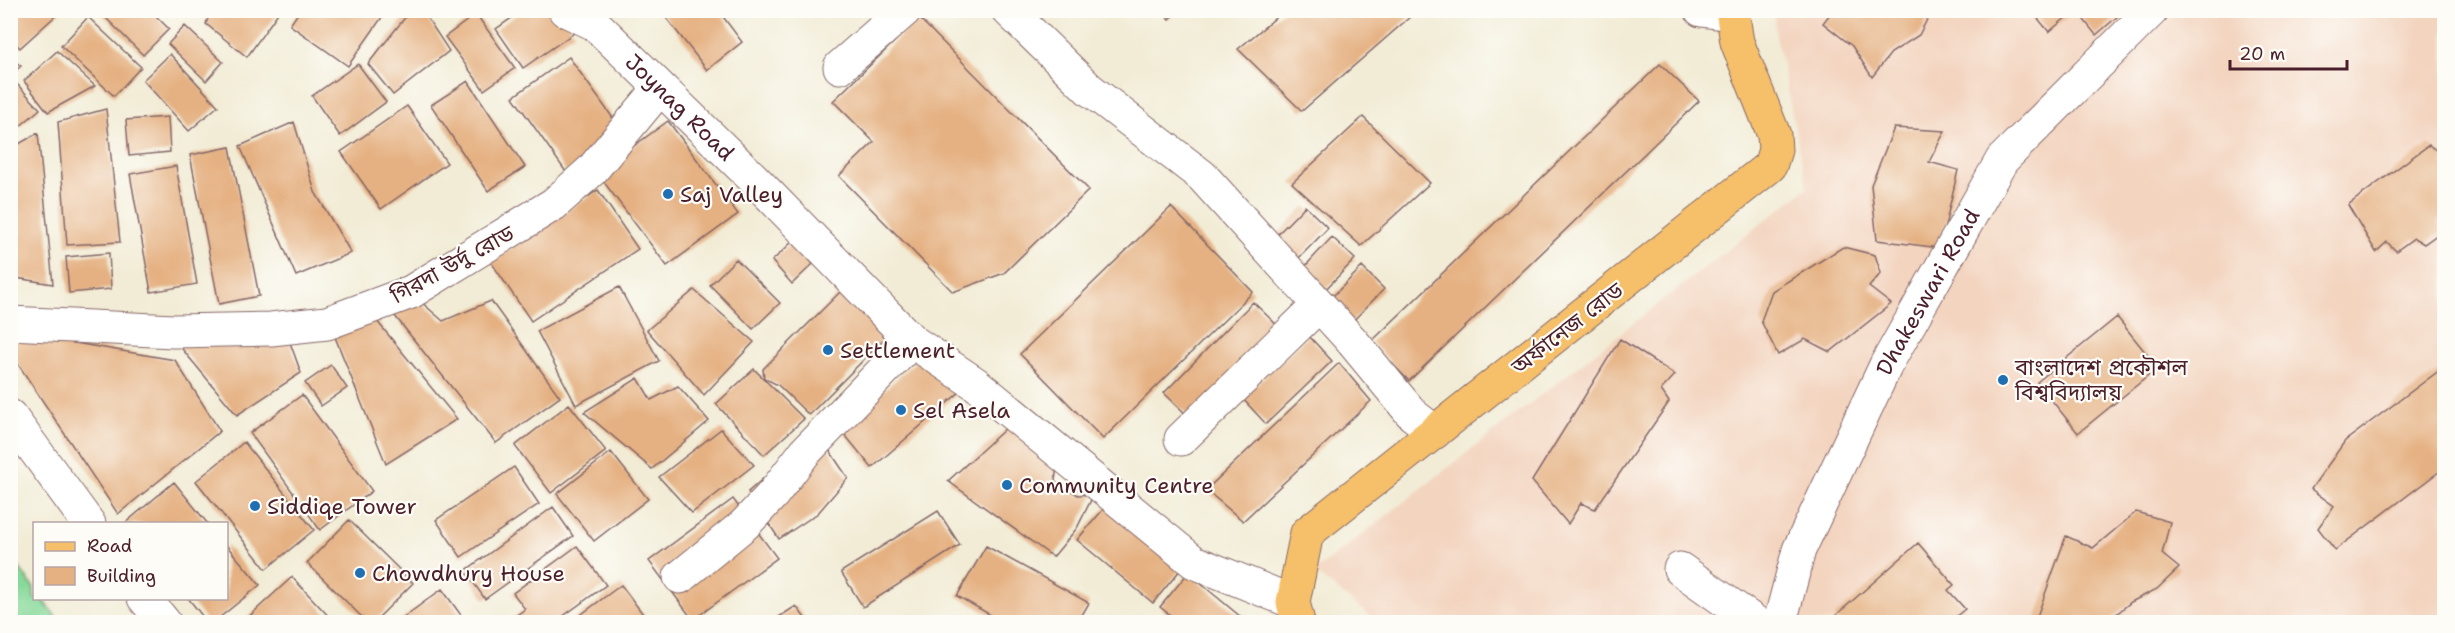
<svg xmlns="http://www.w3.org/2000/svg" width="2455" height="633" font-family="'Shantell Sans','Noto Sans Bengali',sans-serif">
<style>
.built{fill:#f3d4bf}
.green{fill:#86d99a;stroke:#687c62;stroke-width:1.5}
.building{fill:#e5b182}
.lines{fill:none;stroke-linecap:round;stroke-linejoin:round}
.minor-casing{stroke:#856767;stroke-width:35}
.major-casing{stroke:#856767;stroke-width:35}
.minor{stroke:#fff;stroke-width:33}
.major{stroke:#f6c06b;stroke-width:33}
.poi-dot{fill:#1f6fb2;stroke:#fdfcf7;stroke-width:2}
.labels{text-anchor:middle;stroke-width:4.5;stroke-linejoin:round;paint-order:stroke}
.street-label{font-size:22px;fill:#4a1f2b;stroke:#fdfcf7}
.poi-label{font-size:22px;fill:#4a1f2b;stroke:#fdfcf7;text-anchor:start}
</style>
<rect width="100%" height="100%" fill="#fdfcf7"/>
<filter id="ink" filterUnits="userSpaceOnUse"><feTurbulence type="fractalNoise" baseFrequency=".0167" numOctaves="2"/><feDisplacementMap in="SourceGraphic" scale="12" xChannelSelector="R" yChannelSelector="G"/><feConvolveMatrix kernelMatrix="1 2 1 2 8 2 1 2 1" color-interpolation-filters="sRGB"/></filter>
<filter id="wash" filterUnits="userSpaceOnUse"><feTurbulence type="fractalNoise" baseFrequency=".008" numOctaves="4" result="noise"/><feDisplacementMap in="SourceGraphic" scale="24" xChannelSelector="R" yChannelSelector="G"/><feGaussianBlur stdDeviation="1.35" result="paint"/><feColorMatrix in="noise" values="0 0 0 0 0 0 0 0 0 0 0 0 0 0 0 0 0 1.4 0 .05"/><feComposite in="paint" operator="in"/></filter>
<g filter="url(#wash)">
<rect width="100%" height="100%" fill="#f2ecd6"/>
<path class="built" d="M1774,11h670v611h-1066l-64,-50 493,-384 -32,-157z"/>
<path class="green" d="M10,555l24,33v10l8,1 18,23h-49z"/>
<g id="blocks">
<path class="building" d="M10,10h52l-42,38 -10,-10z
M98,10h52l19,19 -26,26z
M211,10h69l-33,47 -41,-33z
M300,10h87l-39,56 -58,-41z
M411,10h11l27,41 -56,44 -25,-31z
M523,10h36l15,23 -51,35 -27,-39z
M660,10h58l24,32 -35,28z
M1162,10h16l-9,9z
M1285,10h133l-116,101 -64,-62z
M1833,10h99l-13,25 -28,18 -19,24 -20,-31 -29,-23z
M2031,10h44l-26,22z
M2076,10h49l-29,25z
M476,14l39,54 -31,22 -39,-53z
M88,17l53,50 -27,29 -53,-50z
M919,18l170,172 -85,83 -51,19 -114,-116 35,-34 -41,-41z
M185,26l38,36 -17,19 -38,-37z
M57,51l38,35 -47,26 -24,-31z
M170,54l48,52 -29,25 -46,-51z
M10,57l11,9 -11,9z
M569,57l54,75 -57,40 -53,-75z
M358,64l28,38 -46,34 -28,-40z
M1660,64l39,37 -290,280 -38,-39z
M468,81l57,86 -37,24 -57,-86z
M16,83l24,26 -22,19 -8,-9v-32z
M407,106l40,57 -66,46 -40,-57z
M106,109l14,133 -53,3 -9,-123z
M168,117l2,35 -41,4 -3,-36z
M1363,117l67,66 -69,63 -69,-63z
M668,121l70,93 -71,52 -70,-93z
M294,122l21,70 36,61 -55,23 -56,-130z
M1894,128l51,3 -16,31 29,8 -18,78 -63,-8 -6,-55z
M38,133l15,151 -43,-7v-128z
M2429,145l15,11v62l-6,3 3,11 -17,12 -10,-6 -18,13 -9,-9 -11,10 -28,-47z
M230,147l29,149 -40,8 -29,-149z
M176,166l21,118 -46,8 -21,-118z
M598,190l40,59 -107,72 -40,-59z
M1305,206l23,22 -35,36 -23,-22z
M1171,207l82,85 -150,147 -83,-85z
M1332,237l23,22 -35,36 -22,-21z
M793,241l20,23 -21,20 -20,-23z
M1843,247l32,8 6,18 -12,14 22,17 -61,48 -25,-13 -27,16 -17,-34 11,-30z
M109,253l2,36 -42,4 -3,-36z
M736,259l44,44 -27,26 -43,-44z
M1362,267l22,22 -35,36 -23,-22z
M619,287l40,74 -83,44 -39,-74z
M845,287l47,44 -83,84 -31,-30 -14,-7 -1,-9z
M694,290l60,52 -50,53 -57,-65z
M420,301l23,20 48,-20 69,96 -64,46 -105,-132z
M1253,302l27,26 -89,91 -27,-26z
M372,315l85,104 -71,45 -51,-127z
M2117,317l41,51 -80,65 -41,-51z
M283,323l18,50 -64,42 -64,-77z
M10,332l165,28 45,71 -102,83 -108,-162z
M1308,335l24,26 -66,63 -24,-26z
M1620,339l55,36 -14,15 8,12 -74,107 -14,-6 -13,21 -36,-43z
M917,360l45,30 -90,78 -31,-38z
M1339,363l32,38 -128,120 -37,-31z
M331,365l16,23 -26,18 -16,-23z
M2444,367v101l-109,82 -17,-22 16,-22 -23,-17 34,-48z
M754,369l50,50 -40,36 -48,-51z
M638,378l13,22 27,-14 31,35 -57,48 -68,-57z
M302,395l70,96 -52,39 -70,-97z
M569,404l37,47 -55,42 -36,-47z
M1016,419l41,47 -2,15 23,14 16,-1 -17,34 -24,29 -105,-76z
M721,429l33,36 -62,48 -33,-36z
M244,442l70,88 -48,39 -70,-88z
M825,444l23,34 -30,35 -39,26 -31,-47 51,-45z
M611,452l37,47 -54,42 -37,-47z
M514,467l25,37 -78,53 -25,-37z
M174,482l34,42h-84z
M733,499l44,59 -84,62 -44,-59z
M1106,506l75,63 -28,34 -76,-63z
M553,507l20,29 -88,63 -20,-28z
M938,511l22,34 -97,62 -22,-35z
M2136,512l34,10 -8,32 17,14 -22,21 -26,13 -23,19 18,-5 2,6h-93l31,-86 27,12z
M349,520l64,63 -39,39h-7l-60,-59z
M1918,543l36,42 -6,5 17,19 -16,13h-110l-5,-5z
M226,545l34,40 -46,37h-7l-19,-24h38z
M577,546l29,39 -51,37h-48l18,-13 -12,-16z
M986,546l103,57 -11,19h-75l-46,-26z
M1188,573l59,49h-68l-19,-15z
M292,577l42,45h-91z
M621,585l28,37h-78z
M442,589l24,33h-69z
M796,606l12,16h-37z"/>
</g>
</g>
<g filter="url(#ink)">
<use href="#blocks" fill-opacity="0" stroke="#856767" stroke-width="1.5"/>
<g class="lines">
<g class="minor-casing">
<g id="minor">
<path id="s1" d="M565,10l30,14 157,153 160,164 64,43 218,178 99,40"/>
<path d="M1008,10l81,79 113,87 150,165 61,74 22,17"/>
<path d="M1701,10l30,4"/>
<path d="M840,67l65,-57"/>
<path d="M10,323l164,8 97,-2 56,-6 84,-31 143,-88 38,-34 68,-82"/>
<path d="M10,416l79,108"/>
<path d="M1181,439l138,-134"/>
<path d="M1680,569l75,53"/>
<path d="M680,577l65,-53 28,-30 32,-42 107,-111"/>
<path d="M144,598l20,24"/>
<path id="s2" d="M1780,622l19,-72 87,-185 116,-205 150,-150"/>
</g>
</g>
<g class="major-casing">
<path id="major" d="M1298,622l-5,-20 14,-69 463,-367 5,-16 -1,-15 -37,-93 -5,-32"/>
</g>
<use href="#minor" class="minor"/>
<use href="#major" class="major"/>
</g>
</g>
<g class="poi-dot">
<circle cx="668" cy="194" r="6"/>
<circle cx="828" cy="350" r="6"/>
<circle cx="2003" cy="380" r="6"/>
<circle cx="901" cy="410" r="6"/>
<circle cx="1007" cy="485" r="6"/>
<circle cx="255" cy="506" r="6"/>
<circle cx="360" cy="573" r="6"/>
</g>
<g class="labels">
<g class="street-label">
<text dy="8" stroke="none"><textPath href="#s1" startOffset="152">Joynag Road</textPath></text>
<text transform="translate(452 264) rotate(-29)" y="8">গিরদা উর্দু রোড</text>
<text dy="8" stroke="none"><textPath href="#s2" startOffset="363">Dhakeswari Road</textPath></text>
<text transform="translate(1567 328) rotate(-38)" y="8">অর্ফানেজ রোড</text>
</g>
<g class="poi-label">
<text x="680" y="202">Saj Valley</text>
<text x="840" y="358">Settlement</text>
<text x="2015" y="375">বাংলাদেশ প্রকৌশল<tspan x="2015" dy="25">বিশ্ববিদ্যালয়</tspan></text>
<text x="913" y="418">Sel Asela</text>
<text x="1019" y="493">Community Centre</text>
<text x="267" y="514">Siddiqe Tower</text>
<text x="372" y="581">Chowdhury House</text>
</g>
</g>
<rect width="2455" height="633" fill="none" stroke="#fdfcf7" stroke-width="36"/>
<rect x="33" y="522" width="195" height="78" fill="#fdfcf7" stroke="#b5a4a5" stroke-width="1.5"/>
<rect x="45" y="542" width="30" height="9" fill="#f6c06b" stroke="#b5a4a5" stroke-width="1.5"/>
<text x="87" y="552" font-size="18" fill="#4a1f2b">Road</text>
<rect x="45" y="567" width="30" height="18" fill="#e5b182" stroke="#b5a4a5" stroke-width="1.5"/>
<text x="87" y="582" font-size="18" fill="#4a1f2b">Building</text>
<path d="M2230 60v9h117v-9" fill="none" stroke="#4a1f2b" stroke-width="3"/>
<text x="2239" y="60" font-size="18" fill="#4a1f2b" stroke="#fdfcf7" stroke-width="4.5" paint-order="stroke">20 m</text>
</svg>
